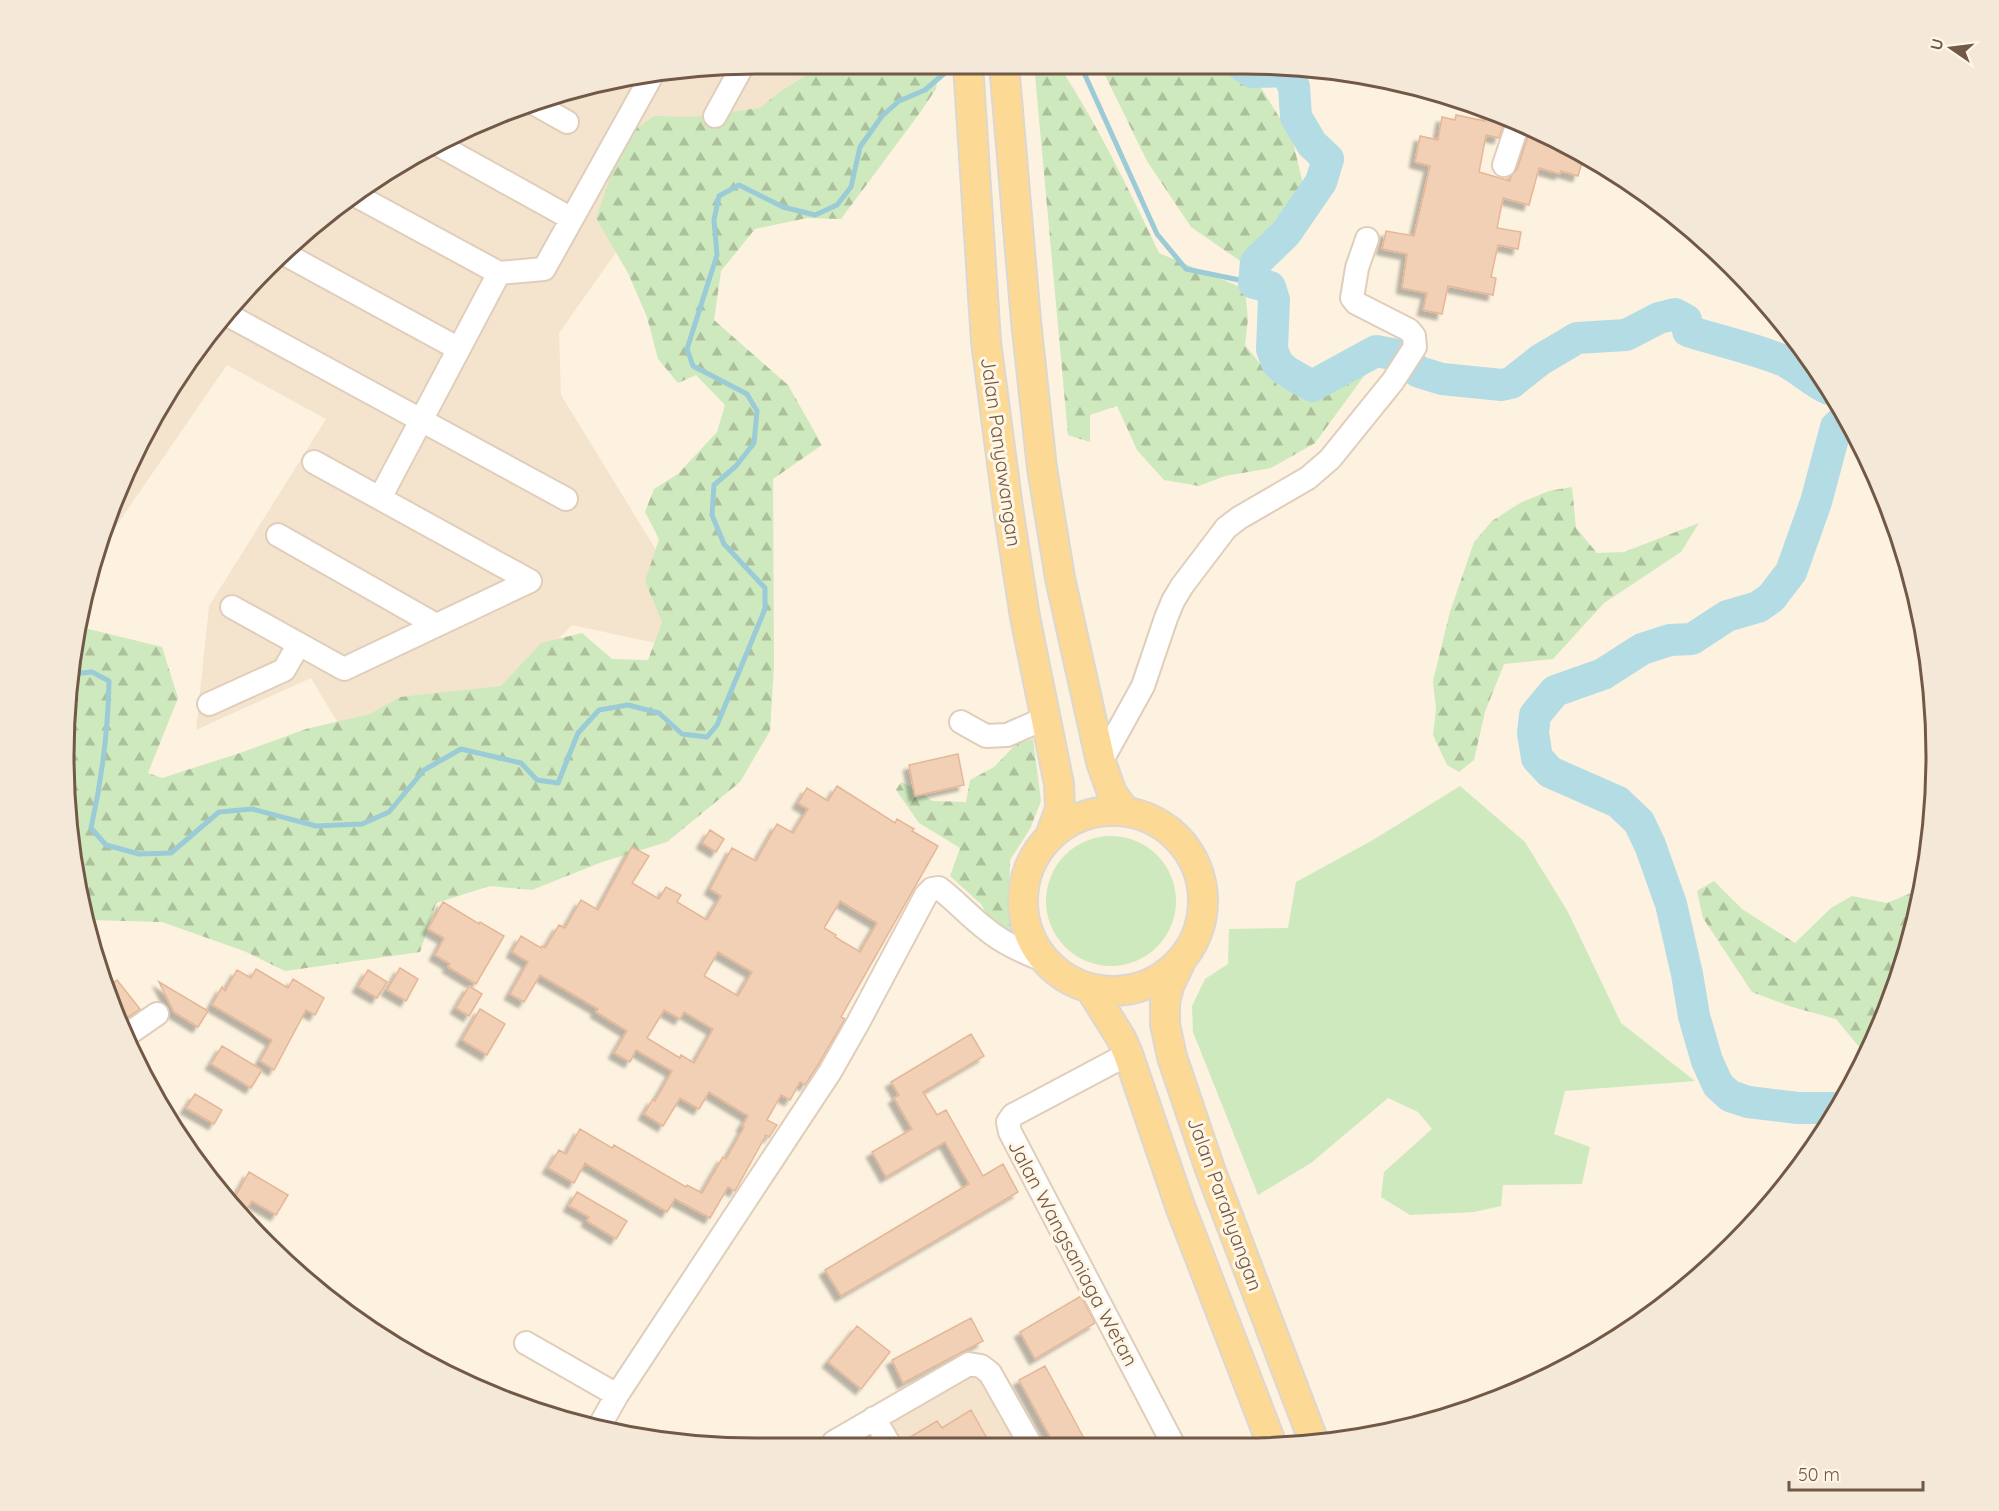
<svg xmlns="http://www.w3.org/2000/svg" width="1999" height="1511" font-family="Quicksand,sans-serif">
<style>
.residential{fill:#f4e4cd}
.green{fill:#cee9be}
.forest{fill:url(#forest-firs)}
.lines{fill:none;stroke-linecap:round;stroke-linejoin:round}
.stream{stroke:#9acbd7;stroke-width:5}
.river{stroke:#b4dce5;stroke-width:32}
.building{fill:#f2d0b6;stroke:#e5b797;stroke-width:1.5;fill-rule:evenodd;filter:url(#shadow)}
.minor-casing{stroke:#e0cebb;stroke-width:26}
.major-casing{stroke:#ddd7d3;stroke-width:32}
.minor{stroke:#fff;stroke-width:22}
.major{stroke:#fcda96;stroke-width:28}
.labels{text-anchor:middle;stroke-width:6;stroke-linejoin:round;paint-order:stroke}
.street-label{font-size:20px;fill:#725847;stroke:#fff6e5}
.rim{fill:none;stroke:#725847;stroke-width:3}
</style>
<defs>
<pattern id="forest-firs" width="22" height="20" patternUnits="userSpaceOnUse" patternTransform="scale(1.5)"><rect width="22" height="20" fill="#cee9be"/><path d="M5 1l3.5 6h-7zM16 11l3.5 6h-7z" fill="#acc09c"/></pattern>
<filter id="shadow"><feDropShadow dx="-5.5" dy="5.5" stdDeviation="1.5" flood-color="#0004"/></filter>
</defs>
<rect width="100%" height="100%" fill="#fcf2df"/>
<path class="residential" d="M756,63h79l-194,154 -82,116 2,62 127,207 -28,42 -88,-19 -66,66 -152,59 -43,-72 -115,52 13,-124 117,-187 -99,-54 -126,183 34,-99 45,-79 86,-104 143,-110 167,-69z
M977,1355l19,7 46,80h-227z"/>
<path class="green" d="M1460,786l65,56 43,70 53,111 74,58 -130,10 -11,43 36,13 -8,37 -79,1 -2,21 -27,6 -64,3 -29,-18 3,-25 48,-43 -14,-17 -30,-14 -77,65 -53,32 -65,-163 -1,-26 13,-27 23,-15 1,-35 59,-1 8,-46 77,-42z
M1046 901a65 65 0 1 1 130 0a65 65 0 1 1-130 0Z"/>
<path class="forest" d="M814,63l126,1 -4,25 -17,25 -78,105 -34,-1 -52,11 -34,42 -7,49 74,65 34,60 -49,34 1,187 -4,65 -30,51 -73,60 -65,20 -70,28 -42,-4 -54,17 -16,49 -135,19 -41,-20 -82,-29 -74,-2 -24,-120 12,-174 86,21 16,51 -30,75 14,5 78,-25 66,-24 64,-15 30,-17 101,-11 40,-43 41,-10 30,26 36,1 14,-38 -17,-41 14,-42 -14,-27 9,-23 24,-15 39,-42 8,-27 -29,-30 -18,8 -20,-24 -11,-42 -19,-44 -32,-55 28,-81 30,-21 38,1 68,-9 18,-15 36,-23z
M1034,64h24c39,60 71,125 101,189l86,36 3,30 -3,26 33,41 45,3 40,-21 1,8 -49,67 -44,25 -46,8 -26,10 -35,-6 -27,-30 -20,-44 -27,9v27l-22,-7z
M1093,64h144l18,14 37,60 18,75 -67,50 -52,-36 -44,-66 -42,-86z
M1572,487l4,41 21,25 27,-1 75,-29 -18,29 -77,51 -51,56 -49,5 -19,48 -11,48 -15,12 -12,-7 -14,-30 3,-26 -3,-28 17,-69 24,-70 18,-21 28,-18 29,-12z
M1033,739l8,62 -11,28 -20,31 -1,40 6,37 -22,-11 -12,-22 -31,-28 10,-28 -41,-25 -23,-33 5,-8 17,8 14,11 34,1 4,-22 24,-13 23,-24z
M1714,881l28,28 53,34 36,-35 21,-12 35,7 36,-15 -40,132 -18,34 -29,-35 -44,-12 -40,-15 -49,-74 -6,-27z"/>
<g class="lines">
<path class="stream" d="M1080,64l77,170 29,35 68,14
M73,674l19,-2 17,9c-1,50 -7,98 -18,147l15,17 33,9 32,-1 48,-41 33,-3 64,17 46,-2 27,-12 35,-42 37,-21 60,14 16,17 21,3 20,-50 21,-23 29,-5 31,8 23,21 25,3 10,-12 48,-116v-21l-41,-44 -12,-29 2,-30 22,-19 18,-23 3,-32 -10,-17 -54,-28 -6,-17 30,-94 -3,-35 5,-24 20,-11 44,22 32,8 22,-10 14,-18 9,-40 22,-31 17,-15 26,-11 21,-18 13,-5"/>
<path class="river" d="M1240,64l12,8 34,-1 8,16 2,30 16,27 16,15 -7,23 -35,51 -30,29 -2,21 16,4 4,13 -2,49 5,14 9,8 26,15 64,-35 21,4 22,17 23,7 60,6 9,-2 29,-23 37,-22 49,-3 33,-17 16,-4 11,6 2,11c31,10 64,17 94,29 17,7 31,23 47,29
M1836,1108h-38l-50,-6 -18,-6 -12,-11 -11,-24 -13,-45 -7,-42 -16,-70 -21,-59 -11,-23 -21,-20 -68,-30 -13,-14 -4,-25 2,-18 20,-24 48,-17 39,-25 28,-9 22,-1 35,-23 31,-9 13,-9 20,-26 25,-70 20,-75 9,-8"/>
</g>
<path class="building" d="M1487,113l19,5 -7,20 -13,-3 -7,37 31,9 1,-5 6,-7 14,-42 19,8 34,20 -6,21 -17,-5 -1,3 -21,-6 -10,37 -26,-7 -6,30 24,4 -3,17 -20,-4 -7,32 5,1 -3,17 -45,-9 -6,28 -19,-4 4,-17 -25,-5 5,-34 -25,-5 4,-18 28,5 16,-70 -15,-4 5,-26 18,4 4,-23 13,3 1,-5 29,6z
M958,754l6,31 -49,11 -6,-31z
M837,786l58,37 2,-4 17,10 -2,2 26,15 -97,171 4,2 -27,46 -13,20 -5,-3 -10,18 -9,-5 -14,25 10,5 -8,12 -3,-2 -31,56 -7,-4 -18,31 -35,-19 -8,13 -82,-49 -11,20 -26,-15 11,-18 7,4 14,-25 32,19 2,-3 72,42 1,-2 15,8 21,-36 3,2 18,-32 -2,-1 6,-10 -39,-24 -10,17 -19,-11 -17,28 -19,-12 9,-15 2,2 17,-30 -36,-21 -6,12 -16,-9 13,-22 -31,-19 2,-3 -58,-34 -16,27 -14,-8 18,-32 -16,-10 9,-16 20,12 1,-2 3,2 14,-23 6,3 16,-28 17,10 34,-63 17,9 -17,27 27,16 7,-12 15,8 -4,7 30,18 14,-24 -11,-7 22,-41 24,13 21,-37 16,9 15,-24 -10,-6 9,-15 21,13zM840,901l37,22 -17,29 -25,-15 1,-2 -12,-7zM718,952l34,20 -14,24 -34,-20zM664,1010l16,9 4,-7 29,17 -19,34 -13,-8 -1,3 -33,-20z
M710,830l14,9 -8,13 -14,-9z
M443,902l36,22 1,-2 24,14 -28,48 -28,-17 2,-3 -15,-9 9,-17 -16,-9z
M400,968l18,11 -12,22 -19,-11z
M256,969l32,19 5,-9 31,19 -9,17 -9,-5 -32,60 -14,-9 12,-21 -60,-35 10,-18 3,4 12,-21 14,8z
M368,970l19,12 -10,16 -19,-11z
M117,980l23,29 -19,13 -16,-33z
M159,982l49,29 -10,16 -24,-15z
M469,986l13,8 -13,22 -13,-8z
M480,1009l25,15 -18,31 -25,-15z
M971,1034l13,22 -61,36 14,23 9,-5 37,66 20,-12 15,28 -177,104 -16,-26 144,-86 -24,-42 -59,35 -14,-25 40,-23 -18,-31 5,-3 -8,-13z
M222,1046l40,24 -11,18 -40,-24z
M195,1094l27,16 -8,14 -28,-16z
M249,1172l39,23 -12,20 -24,-14 -8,13 -11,-13z
M577,1192l50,29 -11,18 -29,-18 2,-4 -20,-11z
M1081,1296l14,27 -60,36 -15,-27z
M971,1318l12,23 -80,42 -11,-23z
M857,1326l33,26 -29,37 -33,-27z
M1045,1366l41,76h-33l-34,-62z
M971,1410l18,32h-87l35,-21 5,7z"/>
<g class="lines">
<g class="minor-casing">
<path id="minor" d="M535,104l32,18
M715,116l28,-51
M437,144l135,75
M1504,165l14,-42
M357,196l142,77
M283,253l176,96
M226,314l340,185
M380,498l119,-225 45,-4 107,-192
M278,535l158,90
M232,607l112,62 186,-88 -216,-119
M209,704l75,-34 15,-26
M961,722l25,14 21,-1 39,-17
M1101,762l42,-76 23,-68 7,-17 9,-15 44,-58 13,-10 69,-40 22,-19 63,-78 22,-34 -1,-11 -5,-6 -53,-27 -4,-5 5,-30 10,-29
M128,1034l29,-20
M1128,1054l-115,61 -5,7 2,10 162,310
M526,1343l91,52
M874,1418l14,24
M599,1427l18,-32 213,-323 29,-51 67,-126 6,-6 7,-1c17,13 30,28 47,41 18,15 38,23 59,32
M834,1442l135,-78 12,2 9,7 39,69"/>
</g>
<g class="major-casing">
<path id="major" d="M968,64l18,278 22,166 17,109 34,167 1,25 -10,27
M1004,64l22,257 16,147 18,110 41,184 11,31 13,18
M1023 901a90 90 0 1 1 180 0a90 90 0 1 1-180 0Z
M1180,963l-11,23 -4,17v21l7,33 38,112 104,273
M1091,990l30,48 7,16 52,152 91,236"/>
</g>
<use href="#minor" class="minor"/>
<use href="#major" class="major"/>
</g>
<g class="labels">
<g class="street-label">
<text transform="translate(1001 452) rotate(82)" y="7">Jalan Panyawangan</text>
<text transform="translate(1225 1204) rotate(70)" y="7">Jalan Parahyangan</text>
<text transform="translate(1073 1253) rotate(62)" y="7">Jalan Wangsaniaga Wetan</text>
</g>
</g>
<path d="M0 0H1999V1511H0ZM756 74H1244A682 682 0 0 1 1926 756V756A682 682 0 0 1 1244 1438H756A682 682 0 0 1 74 756V756A682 682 0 0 1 756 74Z" fill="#f4e9d8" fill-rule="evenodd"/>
<path class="rim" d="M756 74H1244A682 682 0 0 1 1926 756V756A682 682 0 0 1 1244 1438H756A682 682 0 0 1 74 756V756A682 682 0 0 1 756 74Z"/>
<g transform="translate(1951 48) rotate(284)" stroke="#fff6e5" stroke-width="4.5" paint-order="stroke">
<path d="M0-4.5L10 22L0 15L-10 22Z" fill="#725847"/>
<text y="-9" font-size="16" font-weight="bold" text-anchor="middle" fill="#725847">U</text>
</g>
<path d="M1789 1481v9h134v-9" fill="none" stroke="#725847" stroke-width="3"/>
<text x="1798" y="1481" font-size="18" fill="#725847" stroke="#fff6e5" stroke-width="4.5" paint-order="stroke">50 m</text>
</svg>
